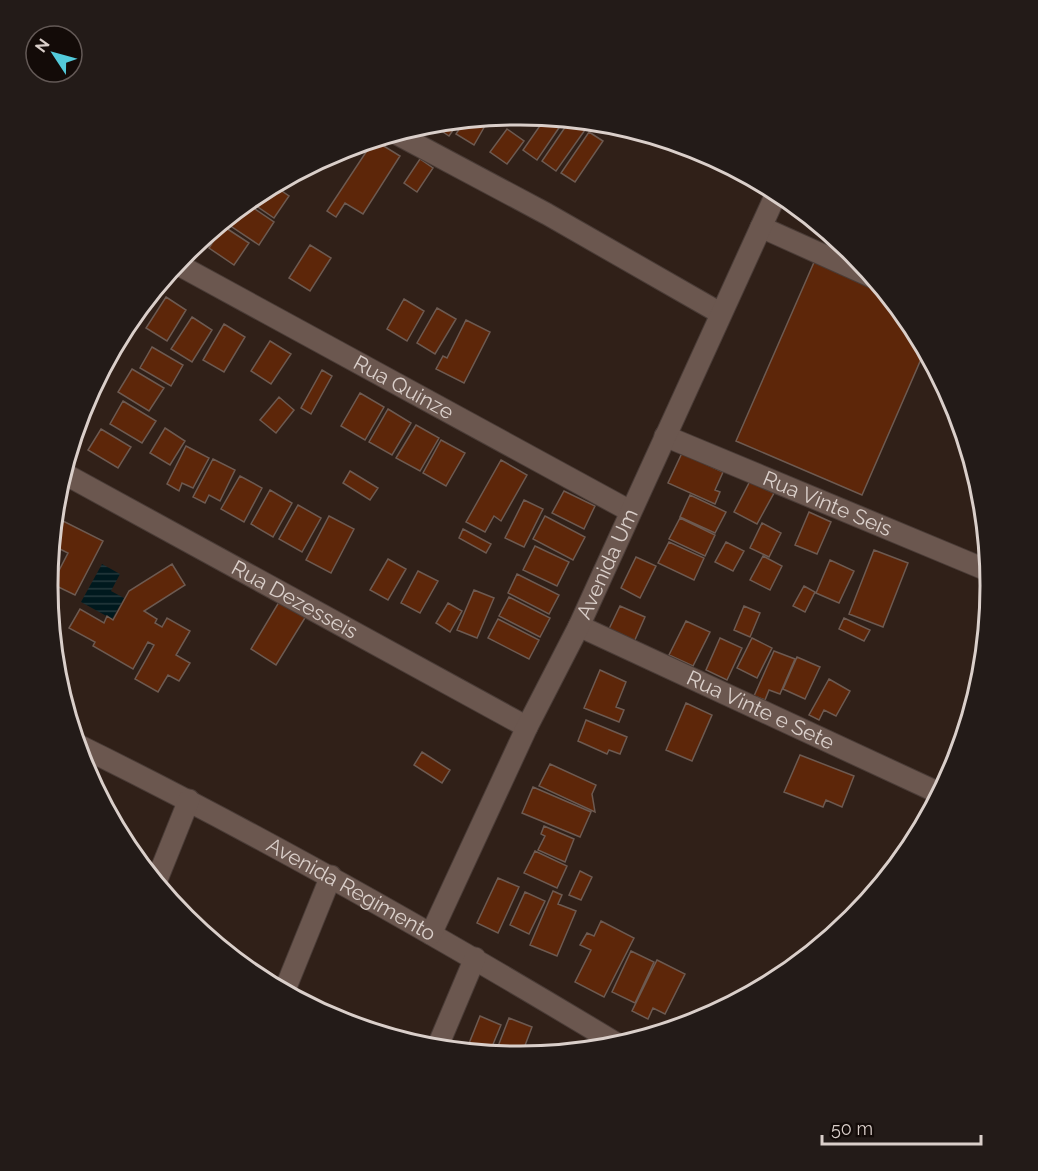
<svg xmlns="http://www.w3.org/2000/svg" width="1038" height="1171" font-family="Raleway,sans-serif">
<style>
.water{fill:url(#water-rules)}
.building{fill:#5d2609;stroke:#6d5a51;stroke-width:1.5}
.lines{fill:none;stroke-linecap:round;stroke-linejoin:round}
.minor-casing{stroke:#4a3c37;stroke-width:23}
.minor{stroke:#6b574f;stroke-width:21}
.labels{text-anchor:middle;stroke-width:6;stroke-linejoin:round;paint-order:stroke}
.street-label{font-size:21px;fill:#dacfca;stroke:#130b08}
.rim{fill:none;stroke:#dacfca;stroke-width:3}
</style>
<defs>
<pattern id="water-rules" width="6" height="5" patternUnits="userSpaceOnUse" patternTransform="scale(1.5)"><rect width="6" height="5" fill="#00191e"/><path d="M0 2.5h6" fill="none" stroke="#25393d"/></pattern>
</defs>
<rect width="100%" height="100%" fill="#302018"/>
<path class="water" d="M102,564l18,10 -9,17 13,7 -12,21 -31,-17z"/>
<path class="building" d="M490,117l-16,28 -18,-11 9,-14z
M546,117l19,2 -28,41 -14,-10z
M460,120l-11,16 -18,-12 1,-1z
M570,120l15,10 -29,41 -14,-10z
M507,129l17,12 -17,23 -17,-12z
M589,132l14,9 -28,41 -14,-9z
M374,140l26,16 -37,58 -18,-11 -9,14 -9,-6z
M420,159l13,9 -16,24 -13,-9z
M297,173l-9,14 -8,-5z
M273,185l16,11 -15,22 -25,-17z
M246,203l28,19 -15,23 -33,-22z
M223,226l26,17 -15,22 -25,-17z
M310,245l21,13 -21,33 -21,-13z
M815,260l67,29 29,35 14,26 -63,145 -126,-54z
M166,297l20,13 -19,31 -21,-13z
M404,299l20,12 -17,30 -20,-12z
M437,308l19,11 -21,35 -18,-11z
M192,317l20,13 -20,32 -21,-13z
M466,320l24,12 -26,51 -28,-14 7,-13 4,2z
M224,324l21,13 -21,35 -21,-12z
M270,341l21,13 -20,30 -20,-13z
M152,347l31,18 -12,21 -31,-18z
M132,369l32,19 -15,23 -31,-19z
M322,370l10,6 -21,38 -10,-6z
M360,393l24,14 -19,33 -24,-14z
M279,397l15,13 -18,23 -16,-13z
M123,401l33,20 -14,22 -32,-19z
M388,409l23,14 -19,32 -23,-13z
M416,425l23,13 -19,33 -24,-13z
M165,428l20,13 -15,24 -20,-12z
M101,429l30,18 -13,21 -30,-18z
M441,440l24,13 -19,33 -23,-13z
M186,446l23,12 -16,30 -11,-5 -3,8 -12,-7z
M682,453l41,19 -8,18 5,2 -5,12 -47,-21z
M213,459l22,11 -15,31 -11,-6 -4,8 -12,-6z
M501,460l26,15 -26,46 -7,-5 -9,16 -19,-10z
M350,471l28,17 -8,12 -27,-17z
M240,476l22,12 -18,34 -23,-13z
M750,481l24,12 -17,31 -23,-12z
M270,490l22,13 -19,34 -22,-13z
M564,491l31,15 -11,23 -32,-16z
M690,495l36,17 -11,21 -35,-16z
M524,500l19,9 -19,38 -19,-9z
M298,505l23,13 -19,34 -23,-13z
M809,512l22,10 -14,32 -22,-9z
M329,516l25,13 -23,44 -25,-13z
M545,516l40,21 -12,23 -40,-21z
M55,517l48,24 -28,54 -23,-11 16,-31 -16,-8z
M680,518l35,17 -10,21 -36,-17z
M762,523l19,10 -12,24 -19,-9z
M463,529l28,15 -5,9 -27,-15z
M669,542l35,16 -10,22 -36,-17z
M726,542l18,9 -11,20 -18,-9z
M535,546l34,16 -12,24 -34,-16z
M874,550l34,13 -25,64 -34,-13z
M763,556l19,10 -12,24 -20,-10z
M636,557l20,9 -16,32 -19,-10z
M388,559l18,10 -18,31 -18,-10z
M830,560l24,11 -15,32 -23,-10z
M172,564l13,21 -41,26 13,8 -2,4 7,4 5,-9 23,13 -14,24 14,8 -11,18 -11,-6 -10,17 -23,-13 19,-34 -6,-3 -15,27 -40,-23 2,-4 -26,-14 11,-19 24,14 3,-7 6,4 16,-29z
M418,571l20,10 -18,32 -19,-10z
M517,574l42,21 -10,19 -41,-21z
M804,586l11,6 -10,20 -12,-6z
M474,590l20,8 -17,40 -20,-8z
M282,597l26,16 -32,52 -25,-16z
M509,597l41,21 -10,19 -41,-21z
M448,603l14,8 -12,21 -14,-9z
M620,606l25,11 -11,25 -26,-11z
M744,606l16,7 -10,24 -16,-7z
M844,618l26,12 -6,11 -25,-12z
M498,619l41,21 -10,19 -41,-21z
M686,621l24,11 -17,34 -24,-11z
M720,638l22,10 -15,32 -21,-10z
M752,638l20,10 -15,30 -20,-10z
M774,651l21,8 -15,35 -11,-4 -4,10 -11,-4z
M797,657l23,10 -15,32 -22,-10z
M600,670l26,12 -10,25 8,3 -5,12 -35,-14z
M829,679l21,12 -14,25 -12,-6 -5,10 -10,-5z
M686,703l26,12 -20,46 -26,-11z
M586,720l41,17 -7,17 -11,-4 -2,4 -29,-13z
M422,752l28,18 -8,13 -28,-18z
M800,755l54,21 -12,31 -16,-7 -3,7 -39,-15z
M550,764l46,21 -4,9 3,18 -56,-26z
M533,787l58,25 -11,25 -58,-24z
M544,826l30,13 -9,23 -27,-12 7,-14 -4,-2z
M535,851l32,15 -10,22 -33,-15z
M580,871l12,6 -11,23 -12,-5z
M498,878l21,9 -21,46 -21,-10z
M553,891l9,4 -4,9 18,7 -19,45 -27,-11z
M525,892l20,9 -16,33 -19,-9z
M601,921l33,17 -30,59 -29,-15 16,-32 -11,-5 7,-12 7,3z
M631,951l23,11 -19,41 -23,-11z
M657,960l28,14 -20,40 -12,-6 -5,11 -16,-8z
M480,1016l21,9 -12,29 -23,-3z
M509,1018l23,9 -11,29 -26,-2z"/>
<g class="lines">
<g class="minor-casing">
<g id="minor">
<path d="M395,133l152,81 173,99"/>
<path d="M761,227l111,50"/>
<path id="s1" d="M177,264l453,247"/>
<path id="s2" d="M665,436l324,135"/>
<path id="s3" d="M63,473l464,254"/>
<path id="s4" d="M579,626l360,167"/>
<path id="s5" d="M78,745c185,91 364,193 541,300"/>
<path d="M156,882l33,-82"/>
<path id="s6" d="M431,934l96,-207 52,-101 198,-434"/>
<path d="M284,992l47,-116"/>
<path d="M437,1048l38,-90"/>
</g>
</g>
<use href="#minor" class="minor"/>
</g>
<g class="labels">
<g class="street-label">
<text dy="7" stroke="none"><textPath href="#s1" startOffset="258">Rua Quinze</textPath></text>
<text dy="7" stroke="none"><textPath href="#s2" startOffset="176">Rua Vinte Seis</textPath></text>
<text dy="7" stroke="none"><textPath href="#s6" startOffset="410">Avenida Um</textPath></text>
<text dy="7" stroke="none"><textPath href="#s3" startOffset="264">Rua Dezesseis</textPath></text>
<text dy="7" stroke="none"><textPath href="#s4" startOffset="200">Rua Vinte e Sete</textPath></text>
<text dy="7" stroke="none"><textPath href="#s5" startOffset="309">Avenida Regimento</textPath></text>
</g>
</g>
<path d="M0 0H1038V1171H0ZM518 125H520A460 460 0 0 1 980 585V586A460 460 0 0 1 520 1046H518A460 460 0 0 1 58 586V585A460 460 0 0 1 518 125Z" fill="#231b18" fill-rule="evenodd"/>
<path class="rim" d="M518 125H520A460 460 0 0 1 980 585V586A460 460 0 0 1 520 1046H518A460 460 0 0 1 58 586V585A460 460 0 0 1 518 125Z"/>
<g transform="translate(54 54) rotate(306)"><circle r="28" fill="#130b08" stroke="#635956" stroke-width="1.5"/>
<path d="M0-4.5L10 22L0 15L-10 22Z" fill="#53cbdb"/>
<text y="-9" font-size="16" font-weight="bold" text-anchor="middle" fill="#dacfca">N</text>
</g>
<path d="M822 1135v9h159v-9" fill="none" stroke="#dacfca" stroke-width="3"/>
<text x="831" y="1135" font-size="18" fill="#dacfca" stroke="#130b08" stroke-width="4.5" paint-order="stroke">50 m</text>
</svg>
